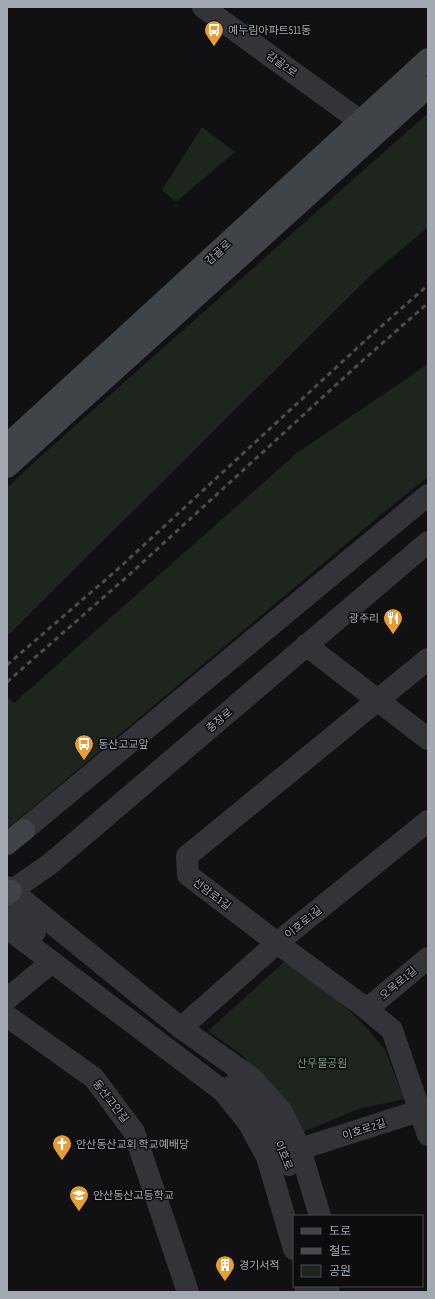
<svg xmlns="http://www.w3.org/2000/svg" width="435" height="1299" font-family="'Sofia Sans Condensed','Noto Sans KR',sans-serif">
<style>
.green{fill:#1e251e}
.lines{fill:none;stroke-linecap:round;stroke-linejoin:round}
.minor{stroke:#323437;stroke-width:22}
.tertiary{stroke:#323437;stroke-width:22}
.secondary{stroke:#404347;stroke-width:22}
.rail{stroke:#494c50;stroke-width:3;stroke-dasharray:5 4;stroke-linecap:butt}
.labels{text-anchor:middle;stroke-width:3;stroke-linejoin:round;paint-order:stroke}
.poi-label{font-size:11px;fill:#a3a9b3;stroke:#0c0c0d;text-anchor:start}
.street-label{font-size:11px;fill:#a3a9b3;stroke:#0c0c0d}
.park-label{font-size:11px;fill:#7b9d7b;stroke:#0c0c0d}
</style>
<rect width="100%" height="100%" fill="#111113"/>
<path class="green" d="M428,113v114l-57,48 -364,361v-148l24,-23z
M202,127l33,25 -59,50 -14,-12z
M428,364v113l-45,36 -376,316v-133l7,7 283,-250z
M284,962l46,31 31,29 24,27 19,50 -45,10 -61,25 -18,-33 -38,-46 -34,-24z"/>
<g class="lines">
<path class="minor" d="M306,645l122,94
M428,659l-241,197 1,19 89,68 90,66 25,21 36,105
M7,999l45,-37
M367,1009l61,-51
M7,1016l87,62 40,54 54,160
M181,1028l96,-85 151,-122
M300,1149l128,-41"/>
<path class="tertiary" d="M203,7l157,114
M24,830l404,-335
M7,887l174,141 72,51 29,33 18,37 20,67
M11,891l39,-27 378,-322
M7,910l28,22
M7,928l216,163 25,31 19,35 27,92
M233,1085l28,26 22,35 6,19
M305,1286l2,6
M327,1286l2,6"/>
<path class="secondary" d="M7,445l421,-386
M7,467l421,-380
M7,844l17,-14
M7,894l4,-3"/>
<path class="rail" d="M7,665l111,-96 250,-231 60,-53
M7,682l123,-108 231,-212 67,-59"/>
</g>
<defs>
<g id="bus-pin" transform="scale(1)"><path d="M0 17L-7.5 6A9.5 9.5 0 1 1 7.5 6Z" fill="#e89d34" stroke="#0c0c0d"/><path d="M-5-6H5V4H4V6H2V4H-2V6H-4V4H-5ZM-3.5-4V0h7V-4ZM-3.5 1.2v1.5H-2V1.2ZM2 1.2v1.5H3.5V1.2Z" fill="#fff"/></g>
<g id="restaurant-pin" transform="scale(1)"><path d="M0 17L-7.5 6A9.5 9.5 0 1 1 7.5 6Z" fill="#e89d34" stroke="#0c0c0d"/><path d="M-5-6h1v4h1v-4h1v4h1v-4h1v5L-1.5 .5V6h-2V.5L-5-1ZM5-6V6H3V1.5H1.5Q1.5-4 5-6Z" fill="#fff"/></g>
<g id="church-pin" transform="scale(1)"><path d="M0 17L-7.5 6A9.5 9.5 0 1 1 7.5 6Z" fill="#e89d34" stroke="#0c0c0d"/><path d="M-1.2-6h2.4v3.5h3.3v2.4h-3.3V6h-2.4V-.1h-3.3v-2.4h3.3Z" fill="#fff"/></g>
<g id="school-pin" transform="scale(1)"><path d="M0 17L-7.5 6A9.5 9.5 0 1 1 7.5 6Z" fill="#e89d34" stroke="#0c0c0d"/><path d="M0-5L7-2L0 1L-7-2ZM-4 1L0 2.5L4 1V4Q0 6-4 4Z" fill="#fff"/></g>
<g id="building-pin" transform="scale(1)"><path d="M0 17L-7.5 6A9.5 9.5 0 1 1 7.5 6Z" fill="#e89d34" stroke="#0c0c0d"/><path d="M-4-6H4V6H1V3H-1V6H-4ZM-2.5-4.3h1.7v1.8h-1.7ZM.8-4.3h1.7v1.8H.8ZM-2.5-1h1.7V.8h-1.7ZM.8-1h1.7V.8H.8Z" fill="#fff"/></g>
</defs>
<g fill-rule="evenodd">
<use href="#bus-pin" x="214" y="30"/>
<use href="#restaurant-pin" x="393" y="618"/>
<use href="#bus-pin" x="84" y="744"/>
<use href="#church-pin" x="62" y="1144"/>
<use href="#school-pin" x="79" y="1195"/>
<use href="#building-pin" x="225" y="1265"/>
</g>
<g class="labels">
<g class="poi-label">
<text x="228" y="34">예누림아파트511동</text>
<text x="379" y="622" text-anchor="end">광주리</text>
<text x="98" y="748">동산고교앞</text>
<text x="76" y="1148">안산동산교회 학교예배당</text>
<text x="93" y="1199">안산동산고등학교</text>
<text x="239" y="1269">경기서적</text>
</g>
<g class="street-label">
<text transform="translate(282 64) rotate(36)" y="4">감골2로</text>
<text transform="translate(218 252) rotate(-43)" y="4">감골로</text>
<text transform="translate(219 720) rotate(-40)" y="4">충장로</text>
<text transform="translate(212 894) rotate(37)" y="4">선암로1길</text>
<text transform="translate(303 922) rotate(-39)" y="4">이호로1길</text>
<text transform="translate(398 983) rotate(-40)" y="4">오목로1길</text>
<text transform="translate(111 1101) rotate(52)" y="4">동산고안길</text>
<text transform="translate(364 1129) rotate(-18)" y="4">이호로2길</text>
<text transform="translate(284 1155) rotate(68)" y="4">이호로</text>
</g>
<g class="park-label">
<text x="322" y="1067">산우물공원</text>
</g>
</g>
<rect width="435" height="1299" fill="none" stroke="#a3a9b3" stroke-width="16"/>
<rect x="293" y="1215" width="130" height="72" fill="#0c0c0d" stroke="#484b4f"/>
<rect x="301" y="1228" width="20" height="6" fill="#404347" stroke="#484b4f"/>
<text x="329" y="1235" font-size="12" fill="#a3a9b3">도로</text>
<rect x="301" y="1248" width="20" height="6" fill="#494c50" stroke="#484b4f"/>
<text x="329" y="1255" font-size="12" fill="#a3a9b3">철도</text>
<rect x="301" y="1265" width="20" height="12" fill="#1e251e" stroke="#484b4f"/>
<text x="329" y="1275" font-size="12" fill="#a3a9b3">공원</text>
</svg>
